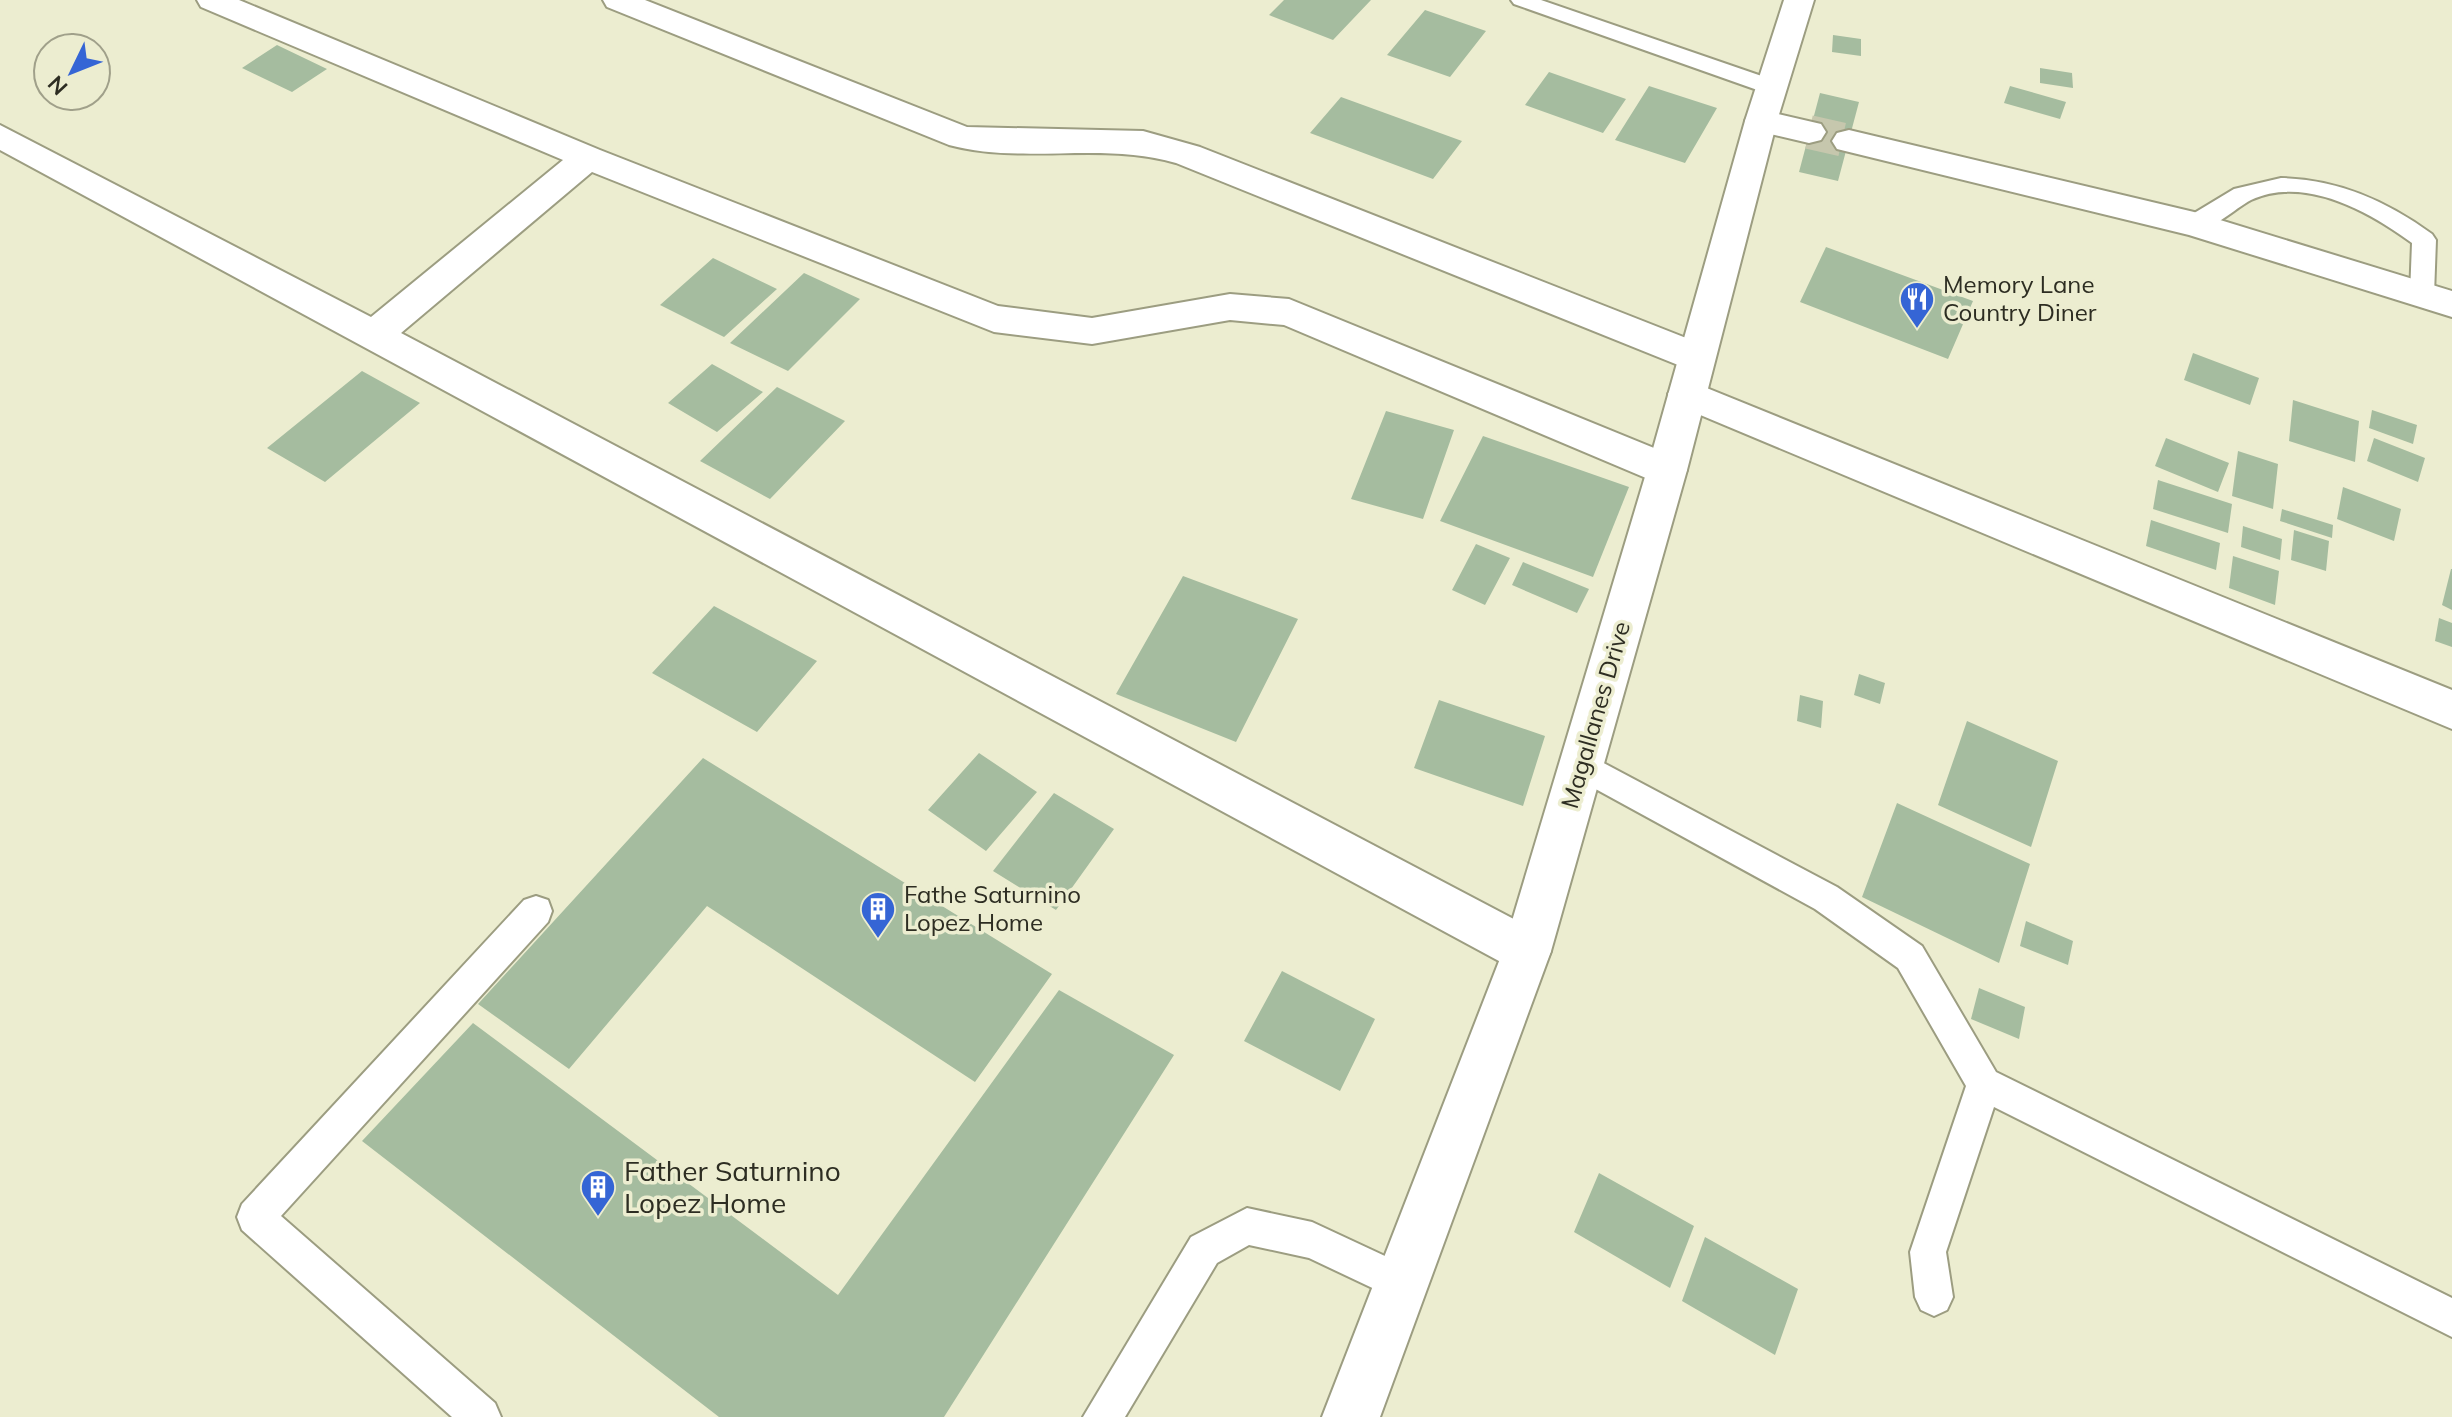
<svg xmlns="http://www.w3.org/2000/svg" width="2452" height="1417" font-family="Mulish,sans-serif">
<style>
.building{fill:#a5bc9f}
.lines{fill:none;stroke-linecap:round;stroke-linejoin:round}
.minor-tunnel{stroke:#c6c7ad;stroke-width:34;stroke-dasharray:34 17;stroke-linecap:butt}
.service-casing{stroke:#9c9d81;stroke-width:4}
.minor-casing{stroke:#9c9d81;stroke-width:4}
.tertiary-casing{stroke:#9c9d81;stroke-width:4}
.service{fill:#fff;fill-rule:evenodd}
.minor{fill:#fff;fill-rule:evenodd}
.tertiary{fill:#fff;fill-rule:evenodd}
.labels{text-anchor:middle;stroke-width:7;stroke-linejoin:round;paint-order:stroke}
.poi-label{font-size:24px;fill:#2d2d22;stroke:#ecedd0;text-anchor:start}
.street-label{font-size:24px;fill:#2d2d22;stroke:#ecedd0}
.near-poi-label{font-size:28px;fill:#2d2d22;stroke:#ecedd0;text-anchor:start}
</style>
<rect width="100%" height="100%" fill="#ecedd0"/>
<path class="building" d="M1284,0h87l-38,40 -64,-25z
M1425,10l61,21 -36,46 -63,-22z
M1833,35l28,4v17l-29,-4z
M277,45l50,24 -35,23 -50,-24z
M2040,68l32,5 1,15 -33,-5z
M1549,72l77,27 -23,34 -78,-28z
M1649,86l68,22 -32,55 -70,-23z
M2010,86l56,16 -6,17 -56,-16z
M1820,93l39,9 -21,79 -39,-9z
M1341,97l121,44 -29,38 -123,-46z
M1826,247l147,54 -25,58 -148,-57z
M713,258l64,31 -53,48 -64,-32z
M804,273l56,26 -72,72 -58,-28z
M2193,353l66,25 -9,27 -66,-25z
M712,364l51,28 -46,40 -49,-29z
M362,371l58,32 -95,79 -58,-34z
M777,387l68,34 -75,78 -70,-38z
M2293,400l66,21 -4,41 -66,-21z
M2372,410l45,15 -4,19 -44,-16z
M1386,411l68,19 -31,89 -72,-20z
M1483,436l146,51 -36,90 -153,-56z
M2166,438l63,25 -11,29 -63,-26z
M2374,438l51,20 -7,24 -51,-21z
M2238,451l40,13 -5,45 -41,-13z
M2158,480l74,24 -4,29 -75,-24z
M2343,487l58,22 -7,32 -57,-22z
M2282,509l51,16 -1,13 -52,-17z
M2151,520l69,23 -4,27 -70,-24z
M2243,526l39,13 -2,21 -39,-13z
M2294,530l35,11 -3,30 -35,-11z
M1476,544l34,14 -25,47 -33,-15z
M2233,556l46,15 -4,34 -46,-17z
M1523,562l66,27 -12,24 -65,-28z
M2451,569h1v41l-10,-5z
M1183,576l115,43 -62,123 -120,-48z
M714,606l103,55 -60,71 -105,-59z
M2439,618l13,5v24l-17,-6z
M1859,674l26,9 -5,21 -26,-9z
M1800,695l23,6 -2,27 -24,-7z
M1439,700l106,36 -22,70 -109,-38z
M1967,721l91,40 -27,86 -93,-42z
M979,753l58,39 -51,59 -58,-41z
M703,758l349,216 -77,108 -268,-176 -138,163 -91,-65z
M1054,793l60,36 -58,81 -63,-39z
M1897,803l133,61 -31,99 -137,-66z
M2026,921l47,20 -5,24 -48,-19z
M1282,971l93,48 -35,72 -96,-50z
M1979,988l46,19 -6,32 -48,-20z
M1059,990l115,65 -230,362h-225l-357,-276 111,-118 365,272z
M1599,1173l95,53 -24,62 -96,-56z
M1705,1237l93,52 -23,66 -93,-54z"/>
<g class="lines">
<path class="minor-tunnel" d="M1809,132l40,9"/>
<g class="service-casing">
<path id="service" d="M1511,0h30l238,82 3,5 -11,7 -8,-2 -249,-88z
M2281,178c57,1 106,23 151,56l4,6 -2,55 -3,6h-18l-3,-6 2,-52c-42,-31 -107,-68 -161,-43 -19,10 -43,36 -65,30l-4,-6 4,-6 48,-29z
M1581,751l256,136 85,59 74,126 456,226v39l-458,-230 -48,145 7,45 -6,13 -13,6 -13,-6 -6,-13 -5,-45 56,-166 -68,-118 -83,-59 -245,-134 -4,-10 4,-10z
M536,896l12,4 4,11 -4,11 -267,294 214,187 6,14h-49l-210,-187 -5,-13 5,-13 282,-304z
M1247,1208l65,14 103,48 6,13 -6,13 -13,6 -93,-44 -60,-13 -32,18 -92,154h-42l108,-180z"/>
</g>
<g class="minor-casing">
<path id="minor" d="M197,0h42l361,150 398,156 94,12 138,-24 59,5 392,160 6,11 -6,11 -14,4 -14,-4 -369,-156 -54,-5 -138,24 -98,-12 -402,-160 -191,161 1143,602 7,16 -7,16 -17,7 -17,-7 -1510,-817v-25l371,192 192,-157 -362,-153z
M603,0h42l322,127 176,4 57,16 509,200 6,10 -6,10 -13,4 -13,-4 -507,-204c-74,-22 -153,2 -227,-18l-342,-138z
M1761,110l60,14 5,8 -5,8 -12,3 -60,-14 -4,-8 4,-8z
M1849,130l345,82 258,79v26l-263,-82 -352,-86 -5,-8 5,-8z
M1687,380l765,310v39l-778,-325 -6,-10 6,-10z"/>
</g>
<g class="tertiary-casing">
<path id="tertiary" d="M1784,0h30l-37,121 -90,349 -136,481 -171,466h-58l181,-466 144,-481 98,-349z"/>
</g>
<use href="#service" class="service"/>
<use href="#minor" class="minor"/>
<use href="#tertiary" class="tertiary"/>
</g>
<defs>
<g id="restaurant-pin" transform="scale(1.8)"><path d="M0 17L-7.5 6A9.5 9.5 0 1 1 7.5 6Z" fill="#3565d5" stroke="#ecedd0"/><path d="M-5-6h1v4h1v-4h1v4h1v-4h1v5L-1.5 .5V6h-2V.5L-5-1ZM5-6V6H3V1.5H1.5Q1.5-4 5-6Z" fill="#fff"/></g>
<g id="building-pin" transform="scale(1.8)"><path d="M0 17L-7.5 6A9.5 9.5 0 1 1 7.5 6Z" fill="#3565d5" stroke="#ecedd0"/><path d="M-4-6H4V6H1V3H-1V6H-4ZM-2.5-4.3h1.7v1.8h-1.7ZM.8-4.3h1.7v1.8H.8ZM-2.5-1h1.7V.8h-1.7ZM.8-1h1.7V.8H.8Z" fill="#fff"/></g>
</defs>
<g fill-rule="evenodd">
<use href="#restaurant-pin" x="1917" y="299"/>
<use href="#building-pin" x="878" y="909"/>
<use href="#building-pin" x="598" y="1187"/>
</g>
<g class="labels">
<g class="poi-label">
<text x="1943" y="293">Memory Lane<tspan x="1943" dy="28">Country Diner</tspan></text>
<text x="904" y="903">Fathe Saturnino<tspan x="904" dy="28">Lopez Home</tspan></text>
</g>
<g class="street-label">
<text transform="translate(1596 715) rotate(-74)" y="8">Magallanes Drive</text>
</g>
<g class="near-poi-label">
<text x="624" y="1181">Father Saturnino<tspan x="624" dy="32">Lopez Home</tspan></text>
</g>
</g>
<g transform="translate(72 72) rotate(227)"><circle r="38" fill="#ecedd0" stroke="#a0a08a" stroke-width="2"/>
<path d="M0-6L14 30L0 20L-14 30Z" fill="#3565d5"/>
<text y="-12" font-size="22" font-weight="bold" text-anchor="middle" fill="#2d2d22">N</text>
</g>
</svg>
